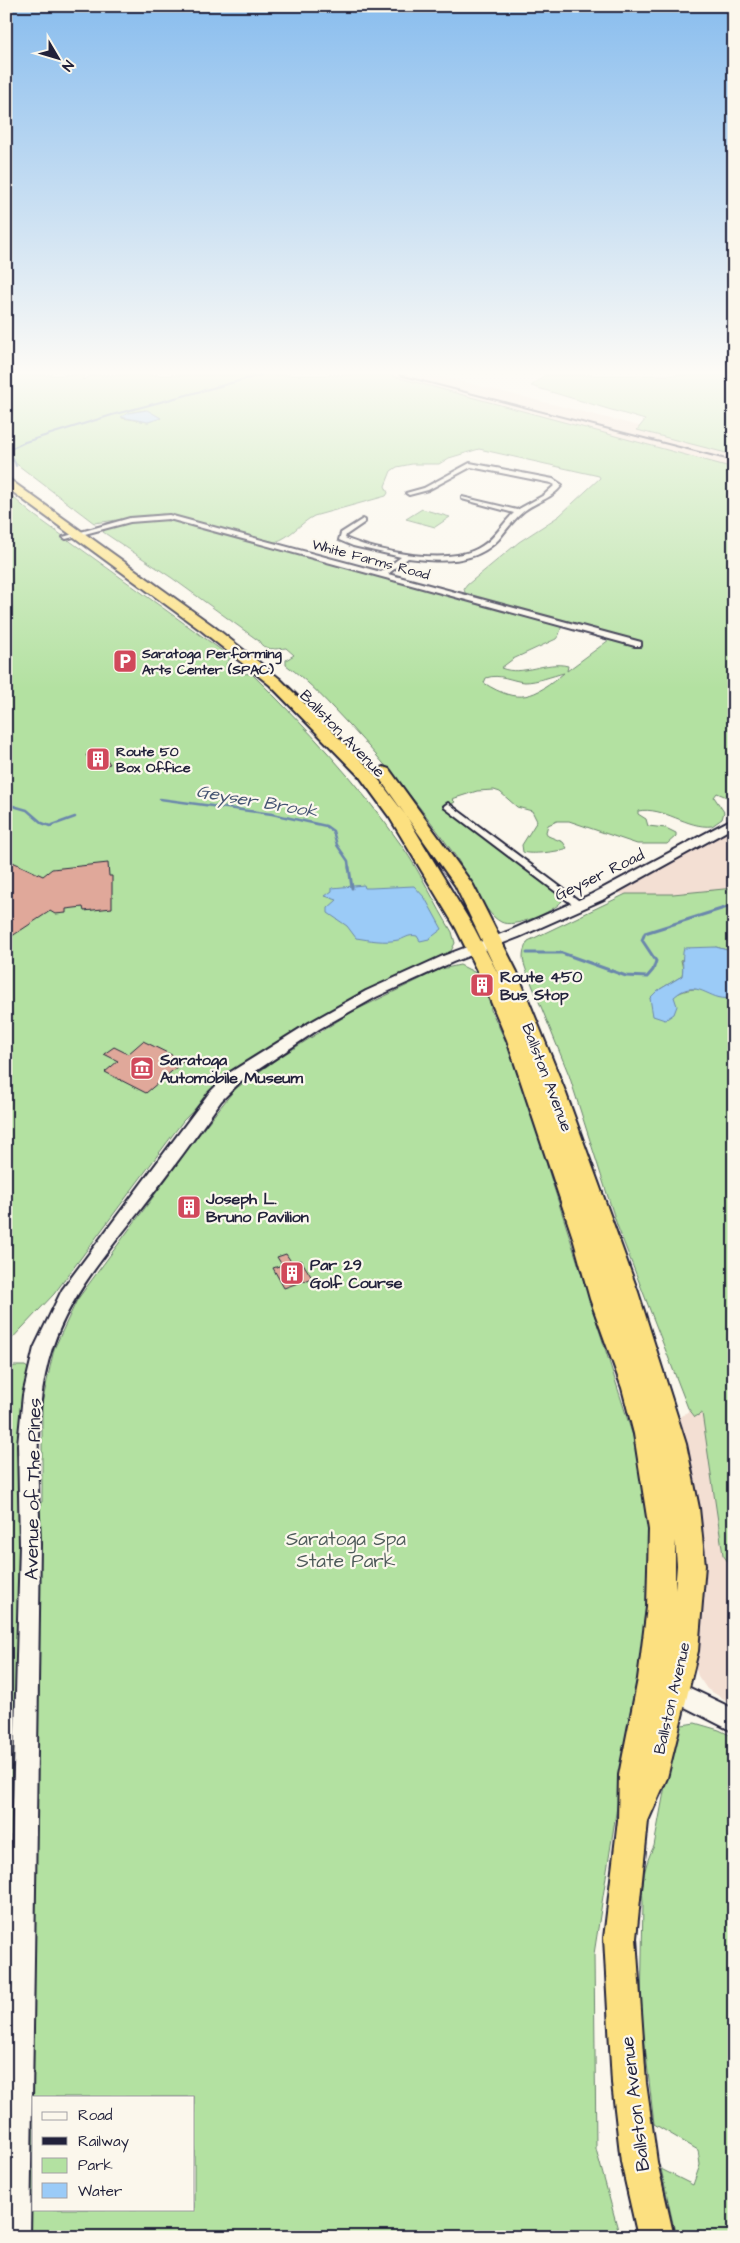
<svg xmlns="http://www.w3.org/2000/svg" width="740" height="2243" font-family="'Architects Daughter',sans-serif">
<style>
.built{fill:#f3dfd3}
.green{fill:#b3e1a1;stroke:#6a826e;fill-rule:evenodd}
.water{fill:#9bcbf7;stroke:#6b87ac}
.lines{fill:none;stroke-linecap:round;stroke-linejoin:round}
.stream-far2{stroke:#6b87ac;stroke-width:2}
.stream-far1{stroke:#6b87ac;stroke-width:2.5}
.stream{stroke:#6b87ac;stroke-width:3}
.building{fill:#e0a89a;stroke:#22223b}
.street-casing{stroke:#22223b;stroke-width:4}
.secondary-casing{stroke:#22223b;stroke-width:4}
.highway-casing{stroke:#22223b;stroke-width:4}
.street{fill:#fbf7ec;fill-rule:evenodd}
.secondary{fill:#fbf7ec;fill-rule:evenodd}
.highway{fill:#fce080;fill-rule:evenodd}
.rail{stroke:#22223b;stroke-width:2}
.labels{text-anchor:middle;stroke-width:4.5;stroke-linejoin:round;paint-order:stroke}
.far-street-label{font-size:14px;fill:#22223b;stroke:#fbf7ec}
.far-poi-label{font-size:14px;font-weight:bold;fill:#22223b;stroke:#fbf7ec;text-anchor:start}
.street-label{font-size:16px;fill:#22223b;stroke:#fbf7ec}
.poi-label{font-size:16px;font-weight:bold;fill:#22223b;stroke:#fbf7ec;text-anchor:start}
.water-label{font-size:18px;font-style:italic;fill:#465573;stroke:#fbf7ec}
.near-street-label{font-size:19px;fill:#22223b;stroke:#fbf7ec}
.near-park-label{font-size:19px;fill:#4e5b5a;stroke:#fbf7ec}
</style>
<rect width="100%" height="100%" fill="#fbf7ec"/>
<filter id="ink" filterUnits="userSpaceOnUse"><feTurbulence type="fractalNoise" baseFrequency=".02" numOctaves="2"/><feDisplacementMap in="SourceGraphic" scale="10" xChannelSelector="R" yChannelSelector="G"/><feConvolveMatrix kernelMatrix="1 2 1 2 8 2 1 2 1" color-interpolation-filters="sRGB"/></filter>
<g filter="url(#ink)">
<path class="built" d="M371,375h65l298,75v24z
M734,825v71l-88,5 -28,-8z
M734,1377v328l-27,-16 -9,-13 -4,-13 -3,-190 -13,-54z"/>
<path class="green" d="M6,375h79l-3,5 12,-5h295l345,93v332l-17,-7 -3,4 10,15 -2,7 -10,7c-25,3 -48,-20 -74,-15v3l8,5 2,7 18,2 10,5v3l-9,8h-30l-68,-23h-12l-9,4 -2,7 2,4 15,6 4,6c-7,4 -38,7 -44,4l-1,-7 15,-24 -5,-10 -15,-4 -17,-15 -6,-2 -17,1 -25,8 3,3 -11,6 116,88 2,5c-8,11 -49,28 -61,21 -19,-10 -34,-50 -47,-68 -32,-46 -67,-88 -105,-129 -20,-21 -39,-43 -63,-60v-5l8,-5 -8,-7c-9,1 -23,3 -27,-7l-87,-63 -69,-46c15,-17 64,-12 84,-9l279,73 -2,-7 3,-4 52,-43 40,-26 41,-38 -1,-2 -120,-27 -30,9 -10,6h-27l-15,3 -6,4 -6,15 3,7 -2,3 -72,20c-14,7 -23,21 -39,26l-112,-28 -69,9 -88,-67zM145,410l16,8 -13,4 -26,-4 6,-5zM562,625l51,12 -46,34 1,-5c-22,-6 -45,11 -67,2l12,-9 43,-20 3,-4zM564,673c-30,25 -45,32 -80,10l2,-5c14,-5 25,3 39,4 12,0 27,-6 39,-9z
M545,375h189v80l-97,-25 8,-10 -114,-34z
M6,491l25,22 200,144 -5,7 8,9 18,1c55,54 106,109 150,172 19,27 33,58 50,86l3,11 -4,8 -109,54 -116,72 -43,44 -129,173 -48,51z
M422,509l28,8 -15,10 -29,-8z
M734,888v64l-18,-5 -35,13 2,9 -1,7 -25,15 -7,7 4,9c15,-8 32,-22 50,-17 13,4 10,8 26,8l4,-6v578l-11,-15 -21,-142 -7,4 -7,-9 -71,-183 -48,-150 -41,-100c-5,-13 -8,-21 0,-34l98,-47h47z
M460,965l18,9 12,25 1,11 23,49 20,57 14,53 89,280 13,72 -1,80 -55,353 2,195 24,88h-614v-863l8,-8h11l4,3 -7,86 -1,53 21,-6v-98l12,-55 23,-49 130,-176 28,-35 42,-30 75,-47 89,-43zM34,2097h160v112h-160z
M695,1723l24,7 15,7v500h-58l-15,-68 32,16 7,-20 -2,-15 -44,-26 -13,-113 2,-109c-2,-19 2,-39 11,-56l21,-114 7,-7z"/>
<path class="water" d="M147,410l14,8 -13,4 -27,-5 7,-4z
M364,885l1,3h6l43,-2 11,12 17,31 -13,10 -9,2 -3,-5c-9,-2 -12,3 -19,4 -13,3 -29,0 -42,-2l-9,-12 -19,-13v-5l9,-8 -12,-4 7,-5v-3z
M716,947l18,5v40l-4,6c-21,4 -33,-22 -56,-1l3,9 -3,8 -9,6 -12,-4 -3,-18 7,-7 25,-15c2,-10 -1,-17 2,-28z"/>
<g class="lines">
<path class="stream-far2" d="M6,451l19,-9 87,-27 149,-40
M6,454l7,4 3,8"/>
<path class="stream-far1" d="M160,799l112,15 54,12 7,5 4,14 11,16 1,8
M6,804l21,6 15,13 8,3 25,-9"/>
<path class="stream" d="M349,867l3,21
M527,953h35l64,23 21,1 6,-7 3,-9 -14,-21 3,-7 89,-28"/>
</g>
<path class="building" d="M101,751l9,13 -15,4 -9,-13z
M6,859l37,17 9,-7 56,-6 1,13h3v32l-28,3 -1,-4 -17,2v4l-11,1 -5,-3 -44,29z
M143,1041l41,20 -38,32 -41,-21 13,-11 -14,-7 10,-7 14,7z
M286,1254l6,9 9,-3 11,18 -28,10 -11,-20 9,-3 -5,-8z"/>
<g class="lines">
<g class="street-casing">
<path id="street" d="M470,463l83,16 9,6c-10,14 -25,16 -38,26 -10,8 -17,18 -25,28 -24,26 -59,23 -91,19l-20,16 253,68v4h-6l-466,-127 -39,3 -64,17 -3,-2 67,-19 39,-3 212,57 20,-15 -48,-11 -14,-6 2,-7 22,-14 2,1v2l-19,13 -1,3c32,14 107,29 137,8 13,-8 21,-23 32,-33l-52,-14v-2l55,13 27,-15 11,-10 -4,-2 -80,-16 -43,23 -19,5 -3,-2 18,-5z
M448,803l134,100 2,2 -2,2h-6l-131,-99 -1,-2z"/>
</g>
<g class="secondary-casing">
<path id="secondary" d="M734,818v9l-132,73 -83,37 -66,25 -77,35 -57,32 -78,52 -20,20c-25,35 -50,70 -77,104 -34,44 -74,89 -92,143 -20,63 -14,131 -12,196l-10,693h-24v-168l14,-525 -2,-99 5,-50 11,-47 28,-58 147,-197 20,-20 80,-50 57,-32 77,-35 66,-25 83,-37z
M667,1677l67,32v23l-75,-38 -3,-7 3,-7z"/>
</g>
<g class="highway-casing">
<path id="highway" d="M6,477l206,148 68,54 92,92 35,46 67,111 25,48 -44,-91 -80,-113 8,-5 6,2 84,116 44,87 48,119 73,201 48,152 13,64 6,57 -7,86 -31,127 -19,43 -12,117 10,145 11,79 17,75h-36l-17,-75 -9,-79 -8,-145 14,-118 1,-45 19,-96 9,-72 2,-77 -15,-96 -12,-46 -32,-89 -17,-61 -66,-198 -23,-55 -28,-57 -66,-110 -30,-41 -90,-92 -68,-54 -196,-144zM675,1541l2,24 -2,25z"/>
</g>
<use href="#street" class="street"/>
<use href="#secondary" class="secondary"/>
<use href="#highway" class="highway"/>
<path class="rail" d="M399,375l335,86"/>
</g>
</g>
<linearGradient id="sky" x2="0" y2="1"><stop stop-color="#89bdee"/><stop offset="0.54" stop-color="#fdfbf6"/><stop offset="1" stop-color="#fdfbf6" stop-opacity="0"/></linearGradient>
<rect width="740" height="689" fill="url(#sky)"/>
<defs>
<g id="parking-square" transform="scale(1.25)"><rect x="-9" y="-9" width="18" height="18" rx="4" fill="#d1495b" stroke="#fbf7ec"/><path d="M-3.5-5.5H1a3.5 3.5 0 0 1 0 7H-1V5.5H-3.5ZM-1-3.4V-.6H.8a1.4 1.4 0 0 0 0-2.8Z" fill="#fff"/></g>
<g id="building-square" transform="scale(1.25)"><rect x="-9" y="-9" width="18" height="18" rx="4" fill="#d1495b" stroke="#fbf7ec"/><path d="M-4-6H4V6H1V3H-1V6H-4ZM-2.5-4.3h1.7v1.8h-1.7ZM.8-4.3h1.7v1.8H.8ZM-2.5-1h1.7V.8h-1.7ZM.8-1h1.7V.8H.8Z" fill="#fff"/></g>
<g id="museum-square" transform="scale(1.25)"><rect x="-9" y="-9" width="18" height="18" rx="4" fill="#d1495b" stroke="#fbf7ec"/><path d="M0-6L6-3V-2H-6V-3ZM-5-1h2V3h-2ZM-1-1h2V3h-2ZM3-1h2V3H3ZM-6 4H6V6H-6Z" fill="#fff"/></g>
</defs>
<g fill-rule="evenodd">
<use href="#parking-square" x="125" y="661"/>
<use href="#building-square" x="98" y="759"/>
<use href="#building-square" x="482" y="985"/>
<use href="#museum-square" x="142" y="1068"/>
<use href="#building-square" x="189" y="1207"/>
<use href="#building-square" x="292" y="1273"/>
</g>
<g class="labels">
<g class="far-street-label">
<text transform="translate(371 559) rotate(15)" y="5">White Farms Road</text>
</g>
<g class="far-poi-label">
<text x="142" y="658">Saratoga Performing<tspan x="142" dy="16">Arts Center (SPAC)</tspan></text>
<text x="116" y="756">Route 50<tspan x="116" dy="16">Box Office</tspan></text>
</g>
<g class="street-label">
<text transform="translate(343 733) rotate(46)" y="6">Ballston Avenue</text>
<text transform="translate(599 874) rotate(-26)" y="6">Geyser Road</text>
<text transform="translate(548 1077) rotate(69)" y="6">Ballston Avenue</text>
<text transform="translate(671 1698) rotate(-77)" y="6">Ballston Avenue</text>
</g>
<g class="poi-label">
<text x="500" y="982">Route 450<tspan x="500" dy="18">Bus Stop</tspan></text>
<text x="160" y="1065">Saratoga<tspan x="160" dy="18">Automobile Museum</tspan></text>
<text x="206" y="1204">Joseph L.<tspan x="206" dy="18">Bruno Pavilion</tspan></text>
<text x="310" y="1270">Par 29<tspan x="310" dy="18">Golf Course</tspan></text>
</g>
<g class="water-label">
<text transform="translate(257 801) rotate(10)" y="6">Geyser Brook</text>
</g>
<g class="near-street-label">
<text transform="translate(32 1489) rotate(-89)" y="7">Avenue of The Pines</text>
<text transform="translate(634 2104) rotate(-97)" y="7">Ballston Avenue</text>
</g>
<g class="near-park-label">
<text x="346" y="1545">Saratoga Spa<tspan x="346" dy="22">State Park</tspan></text>
</g>
</g>
<rect width="740" height="2243" fill="none" stroke="#fbf7ec" stroke-width="25"/>
<rect x="12" y="12" width="715" height="2218" fill="none" stroke="#22223b" stroke-width="2" filter="url(#ink)"/>
<rect x="32" y="2096" width="162" height="115" fill="#fbf7ec" stroke="#a4a2a5"/>
<rect x="42" y="2112" width="25" height="8" fill="#fbf7ec" stroke="#a4a2a5"/>
<text x="78" y="2120" font-size="15" fill="#22223b">Road</text>
<rect x="42" y="2137" width="25" height="8" fill="#22223b" stroke="#a4a2a5"/>
<text x="78" y="2146" font-size="15" fill="#22223b">Railway</text>
<rect x="42" y="2158" width="25" height="15" fill="#b3e1a1" stroke="#a4a2a5"/>
<text x="78" y="2170" font-size="15" fill="#22223b">Park</text>
<rect x="42" y="2183" width="25" height="15" fill="#9bcbf7" stroke="#a4a2a5"/>
<text x="78" y="2196" font-size="15" fill="#22223b">Water</text>
<g transform="translate(58 58) rotate(128)" stroke="#fbf7ec" stroke-width="4" paint-order="stroke">
<path d="M0-4L9 19L0 12L-9 19Z" fill="#22223b"/>
<text y="-8" font-size="14" font-weight="bold" text-anchor="middle" fill="#22223b">N</text>
</g>
</svg>
